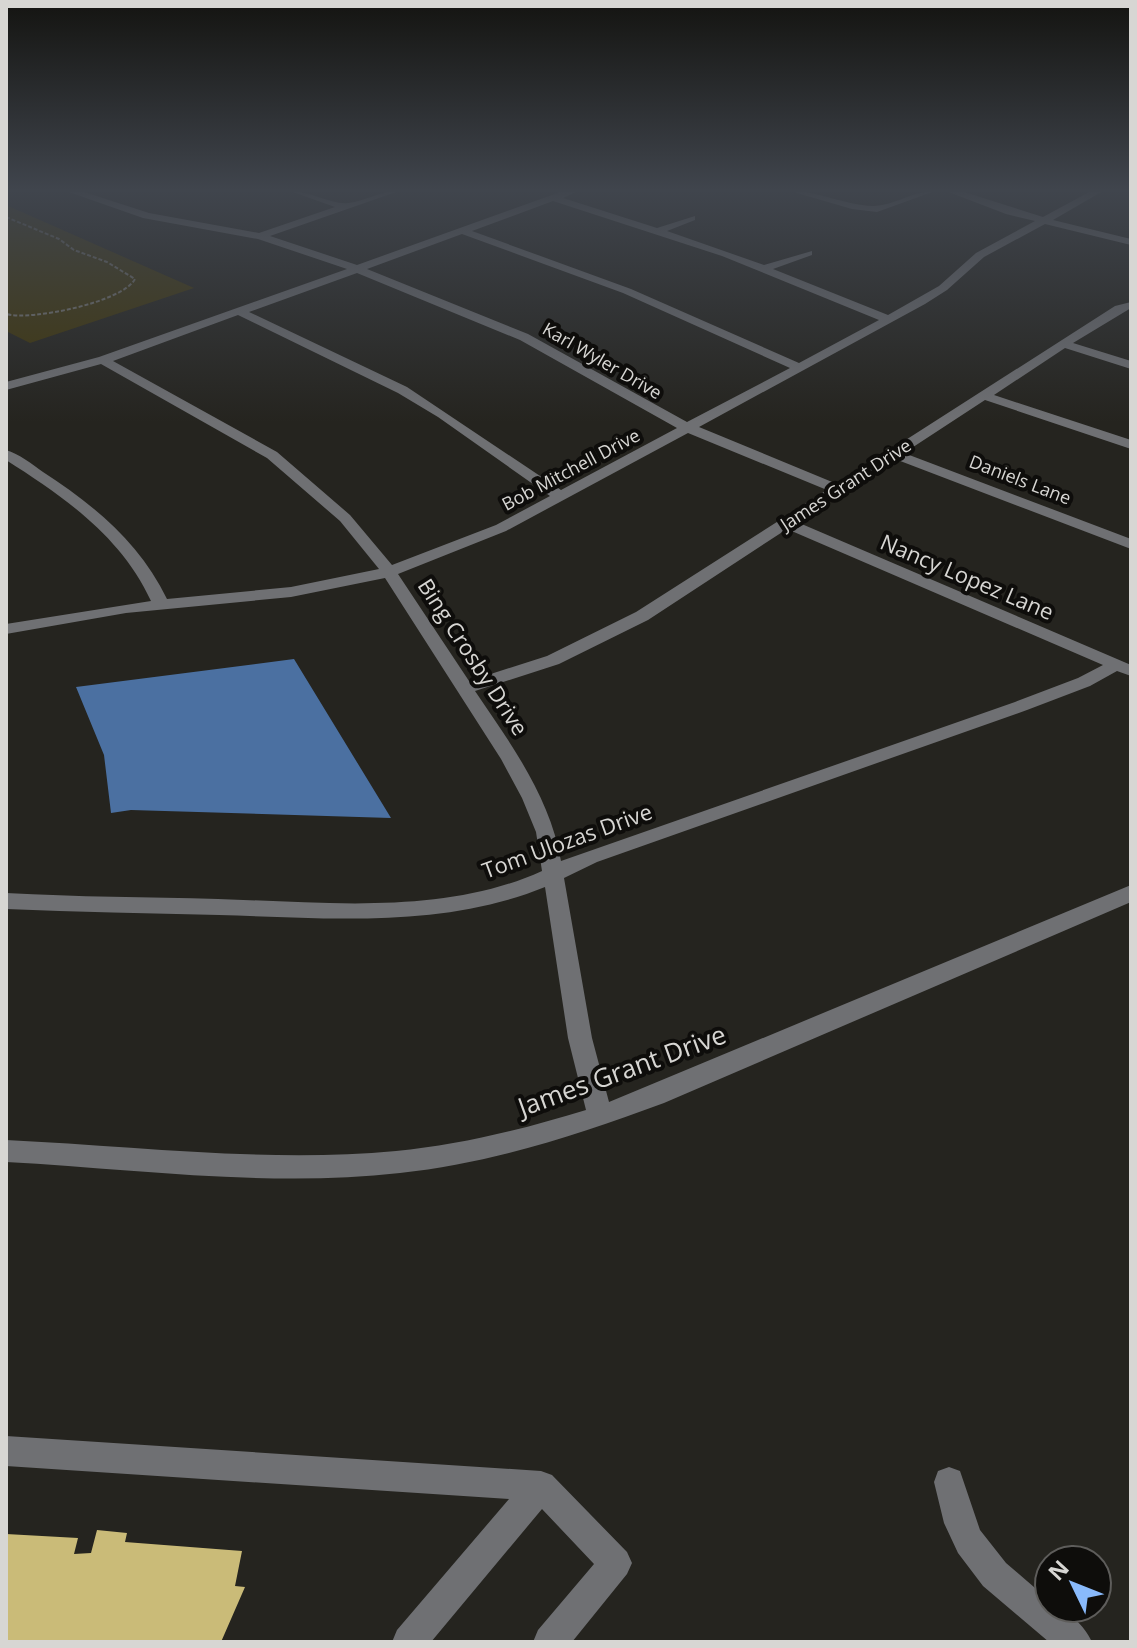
<svg xmlns="http://www.w3.org/2000/svg" width="1137" height="1648" font-family="'Open Sans',sans-serif">
<style>
.green{fill:#403609}
.water{fill:#4b70a1}
.building{fill:#cabb78}
.lines{fill:none;stroke-linecap:round;stroke-linejoin:round}
.path{stroke:#787773;stroke-width:2;stroke-dasharray:4 2;stroke-linecap:butt}
.minor{fill:#6f7073;fill-rule:evenodd}
.labels{text-anchor:middle;stroke-width:8;stroke-linejoin:round;paint-order:stroke}
.far-street-label{font-size:18px;fill:#d7d6d3;stroke:#0e0d0b}
.street-label{font-size:22px;fill:#d7d6d3;stroke:#0e0d0b}
.near-street-label{font-size:26px;fill:#d7d6d3;stroke:#0e0d0b}
</style>
<rect width="100%" height="100%" fill="#25241f"/>
<path class="green" d="M6,205l188,83 -164,55 -24,-12z"/>
<path class="water" d="M294,659l97,159 -260,-8 -20,3 -7,-58 -28,-68z"/>
<path class="building" d="M97,1530l30,3 -2,9 117,9 -7,35 10,1 -24,55h-215v-108l72,4 -4,16 17,-1z"/>
<g class="lines">
<path class="path" d="M6,217l53,22 15,11 33,12 28,17c-12,23 -104,42 -129,35"/>
<path class="minor" d="M66,191h15l68,22 110,20 76,-26 -45,-16c19,0 43,14 58,12 18,-2 32,-12 51,-12l-129,45 87,29 206,-74h15l-15,7 94,30 38,-12v4l-28,11 97,34 48,-14v4l-39,14 115,46 51,-29 37,-33 59,-32 -29,-7 -60,-23h15l82,26 48,-26h12l-50,29 78,19v6l-86,-21 -61,33 -37,33 -22,14 -226,123 138,57 278,-178 16,-4v6l-58,35 58,18v8l-66,-21 -71,47 137,45v9l-146,-49 -81,53 227,86v10l-236,-90 -98,63 334,143v11l-14,-5 -27,15 -63,24 -430,152 -33,16 28,160 17,64 522,-217v17l-467,201c-86,32 -172,60 -264,70 -129,15 -264,-4 -394,-11v-22c129,6 261,23 390,11 64,-6 128,-22 190,-41l-18,-72 -23,-151c-103,42 -218,31 -326,28 -71,-2 -142,-3 -213,-6v-16c71,4 142,4 212,6 106,3 225,17 324,-28l-6,-39 -14,-34 -21,-39 -116,-181 -94,19 -165,16 -120,21v-10l145,-23c-30,-65 -87,-104 -145,-141v-10c13,4 26,14 37,22 51,33 97,71 124,127l124,-12 88,-18 -39,-48 -73,-63 -166,-94 -95,26v-8l93,-25 248,-88 -89,-30 -115,-21zM553,201l169,55 157,64 -80,43 -168,-74 -159,-58zM462,234l161,59 167,75 -103,54 -159,-88 -161,-65zM357,273l163,67 157,88 -116,62 -154,-103 -158,-75zM238,315l160,78 40,24 112,79 -54,29 -104,40 -42,-50 -73,-63 -164,-91zM688,433l139,57 -191,122 -89,44 -78,25 -71,-107 108,-43zM787,529l316,136 -25,13 -63,24 -454,159c-11,-64 -50,-117 -86,-170l84,-27 89,-44z
M790,191c29,0 54,14 83,15 20,0 40,-15 62,-15l-58,21 -25,-3z
M6,1436l535,35 11,4 75,77 5,11 -5,11 -55,68h-39l5,-12 56,-66 -52,-55 -111,133h-39l5,-12 112,-131 -503,-33z
M949,1467l11,4 20,59 26,33 43,37v8c18,0 36,18 43,34h-43l-66,-56 -25,-33 -14,-30 -10,-41 4,-11z"/>
</g>
<linearGradient id="sky" x2="0" y2="1"><stop stop-color="#141411"/><stop offset="0.45" stop-color="#40454d"/><stop offset="1" stop-color="#40454d" stop-opacity="0"/></linearGradient>
<rect width="1137" height="422" fill="url(#sky)"/>
<g class="labels">
<g class="far-street-label">
<text transform="translate(602 361) rotate(30)" y="6">Karl Wyler Drive</text>
<text transform="translate(571 470) rotate(-28)" y="6">Bob Mitchell Drive</text>
<text transform="translate(1020 480) rotate(21)" y="6">Daniels Lane</text>
<text transform="translate(846 485) rotate(-33)" y="6">James Grant Drive</text>
</g>
<g class="street-label">
<text transform="translate(967 577) rotate(23)" y="8">Nancy Lopez Lane</text>
<text transform="translate(473 657) rotate(57)" y="8">Bing Crosby Drive</text>
<text transform="translate(567 841) rotate(-20)" y="8">Tom Ulozas Drive</text>
</g>
<g class="near-street-label">
<text transform="translate(622 1071) rotate(-20)" y="9">James Grant Drive</text>
</g>
</g>
<rect width="1137" height="1648" fill="none" stroke="#d7d6d3" stroke-width="16"/>
<g transform="translate(1073 1584) rotate(313)"><circle r="38" fill="#0e0d0b" stroke="#5e5d5b" stroke-width="2"/>
<path d="M0-6L14 30L0 20L-14 30Z" fill="#89bafc"/>
<text y="-12" font-size="22" font-weight="bold" text-anchor="middle" fill="#d7d6d3">N</text>
</g>
</svg>
